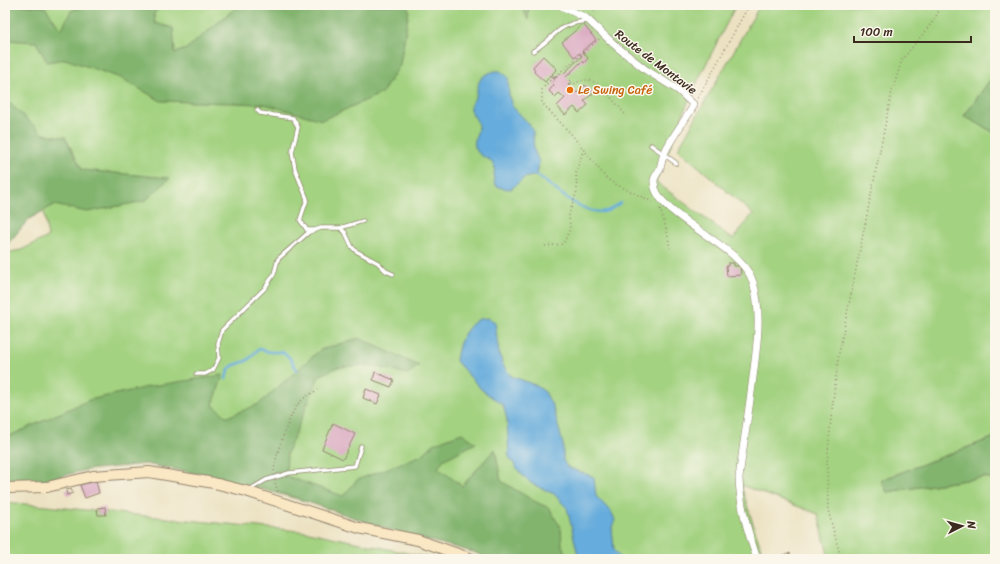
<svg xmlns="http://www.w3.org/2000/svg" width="1000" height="564" font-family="Sriracha,sans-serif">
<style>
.green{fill:#a3d280;stroke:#6f7e4f}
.forest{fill:#82b46e;stroke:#5e6f46}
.water{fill:#66acdc;stroke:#506b7d}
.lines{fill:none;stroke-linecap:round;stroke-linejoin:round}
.stream{stroke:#66acdc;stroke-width:2.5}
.building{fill:#d8a5bf}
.lane-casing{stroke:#948670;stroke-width:5}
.street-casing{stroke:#948670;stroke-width:8}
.secondary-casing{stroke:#948670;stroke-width:12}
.path{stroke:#948670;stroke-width:1.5;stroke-dasharray:1 3;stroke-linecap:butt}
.lane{stroke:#fff;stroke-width:3.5}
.street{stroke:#fff;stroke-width:7}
.secondary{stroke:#fae7c3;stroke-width:10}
.food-dot{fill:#e8710a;stroke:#fbf7ec;stroke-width:1.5}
.labels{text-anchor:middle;stroke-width:3;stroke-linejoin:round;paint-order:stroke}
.street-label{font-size:12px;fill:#3b2a1e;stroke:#fbf7ec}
.food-label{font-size:12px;fill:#c56008;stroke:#fbf7ec;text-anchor:start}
</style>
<rect width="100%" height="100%" fill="#fbf7ec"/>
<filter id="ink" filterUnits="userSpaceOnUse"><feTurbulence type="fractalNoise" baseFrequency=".025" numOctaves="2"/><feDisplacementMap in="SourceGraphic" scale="8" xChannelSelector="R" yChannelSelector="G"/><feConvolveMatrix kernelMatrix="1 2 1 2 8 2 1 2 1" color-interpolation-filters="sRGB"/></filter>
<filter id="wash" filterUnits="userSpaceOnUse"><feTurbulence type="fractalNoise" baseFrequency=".012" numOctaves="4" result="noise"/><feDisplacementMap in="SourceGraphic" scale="16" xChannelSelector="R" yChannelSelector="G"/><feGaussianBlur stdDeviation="0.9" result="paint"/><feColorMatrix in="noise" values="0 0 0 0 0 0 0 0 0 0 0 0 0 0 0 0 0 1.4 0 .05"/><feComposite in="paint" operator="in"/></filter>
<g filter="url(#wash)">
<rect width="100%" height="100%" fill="#ece2c2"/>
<path class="green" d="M17,5h719l-43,85 -37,92 77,57 20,-25 -75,-65 82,-144h235v68l-31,43 31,17v304l-114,43 6,12 98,-15 10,3v79h-166l-11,-45 -77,-29 23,74h-255l-356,-101 -148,2v-207l16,-3 27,-13 -12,-75 -31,-31v-121z
M5,502l304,30 125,27h-429z"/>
<path class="forest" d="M17,5l28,2 16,23 10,-19 15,-6h77l-9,8 1,10 18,5 2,25 11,-4 53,-44h167l3,5 -9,55 -18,28 -60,27 -58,-16 -103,-3 -40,-23 -56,-19 -18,3 -11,-20 -31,-2v-30z
M521,5h8l-1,15z
M995,73v60l-31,-17z
M5,99l38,35 22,3 17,33 88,8 -25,23 -58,11 -33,-7 -25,14 -24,28z
M359,338l60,28 -12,8 -38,-9 -31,2 -19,9 -32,77 -1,23 57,20 14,-16 65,-25 13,-12 27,-10 14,10 -33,17 -5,8 24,18 33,-37 6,32 33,20 15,7 12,20 1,18 7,13h-78l-18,-7 -77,-20 -103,-35 -79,-20 -68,-13 -60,6 -53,13 -28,-3v-42l84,-38 63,-14 71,-11 -10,30 14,12 32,-13 61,-54z
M995,437v43l-10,-3 -98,15 -6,-12z"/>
<path class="water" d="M495,71h5l8,6 1,19 3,10 18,19 3,7 1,18 5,12 -2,13 -13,3 -13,11c-20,-1 -18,-6 -16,-22 -5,-11 -13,-8 -18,-16 -6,-9 1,-15 1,-24 1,-7 -6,-11 -7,-17 -1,-6 3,-9 5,-15 3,-15 3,-19 19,-24z
M488,318l7,4 4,31 4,12 8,11 24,9 10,7 8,15 10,37v16l4,7 27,10 2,19 16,17 3,7 -3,7 2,23 7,9h-40l-3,-4 -11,-47 -13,-14 -22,-10 -11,-10 -12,-17 -2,-38 -4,-14 -21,-15 -26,-29c2,-17 8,-33 23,-42z"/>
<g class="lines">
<path class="stream" d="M537,175c17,13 47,42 70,36 4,-1 9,-6 13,-8
M226,379c3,-16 8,-13 20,-18 5,-2 8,-9 13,-12l11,3h12l7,5 8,13"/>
</g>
<g id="blocks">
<path class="building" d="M583,24l13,16 -14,11 6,7 -4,5 -2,-2 -16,16 5,5 -3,3 9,8 8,-8 8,8 -9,8 4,4 -9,8 -5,-6 -9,8 -8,-9 8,-8 -6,-5 -4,4 -6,-6 5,-6 -2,-2 3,-4 -4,-4 -6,7 -11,-10 1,-2 -2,-3 10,-11 14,13 -5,5 4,4 5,-5 2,1 19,-18 -2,-3 -6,4 -12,-15z
M728,263h6v3h6l1,9 -14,1 -1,-10h2z
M375,372l19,8 -3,7 -18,-7z
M366,389l15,6 -4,9 -14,-6z
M333,423l22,11 -12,25 -21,-10z
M96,481l3,12 -14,5 -5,-13z
M71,489l2,4 -6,2 -1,-5z
M105,507l1,8h-8l-1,-7z
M790,553l2,6h-22z"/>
</g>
</g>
<g filter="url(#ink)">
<use href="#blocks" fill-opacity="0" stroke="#948670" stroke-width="1"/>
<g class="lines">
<g class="lane-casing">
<path id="lane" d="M533,51c24,-14 23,-28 55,-30
M257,110l3,3 33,5 5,9 -6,25 3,17 12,30 -7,21 7,10h6
M651,145l25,18
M340,228l23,-7
M196,374h9l8,-4 6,-12 -1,-14 4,-14 43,-42 9,-14 4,-15 31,-27 12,-4h19l5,4 7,15 4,4 22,12 8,8 7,3
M249,490l17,-10 23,-7 66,-7 6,-20"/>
</g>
<g class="street-casing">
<path id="street" d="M559,5l27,13 31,29 29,23 32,20 16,15c-9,16 -23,32 -30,49 -2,5 -3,10 -4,15 -2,3 -5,7 -6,11 -2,36 87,63 99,102 10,33 3,69 -1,103 -4,31 -9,62 -13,93 1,29 9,54 18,81"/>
</g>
<g class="secondary-casing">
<path id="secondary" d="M5,488l42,-1 46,-11 56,-4 65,11 32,8 113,37 59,12 54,19"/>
</g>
<path class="path" d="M590,5l5,4 -2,5
M599,39l-54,46 -3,5v13l30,32 34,43 7,5 42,20
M571,86c6,-4 13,-8 21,-5 10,4 25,24 33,33
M698,98l51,-93
M660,209l7,22 3,17
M545,246l18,-2 7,-15 -1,-15 8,-23 -1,-18 7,-22
M274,471c1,-14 15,-56 24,-67 5,-6 12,-10 20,-14
M275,483l3,9
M841,559l-13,-49 -1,-48 5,-53 7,-56 53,-262 10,-31 32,-40 8,-15"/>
<use href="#lane" class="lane"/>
<use href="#street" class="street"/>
<use href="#secondary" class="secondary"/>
</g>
</g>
<circle class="food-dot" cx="570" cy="90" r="4"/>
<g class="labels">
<g class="street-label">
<text transform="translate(656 62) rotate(37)" y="4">Route de Montavie</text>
</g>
<g class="food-label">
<text x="578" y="94">Le Swing Café</text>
</g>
</g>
<rect width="1000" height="564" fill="none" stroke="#fbf7ec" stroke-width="20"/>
<g transform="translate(962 526) rotate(84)" stroke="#fbf7ec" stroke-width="3" paint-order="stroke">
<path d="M0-3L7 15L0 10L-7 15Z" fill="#3b2a1e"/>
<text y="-6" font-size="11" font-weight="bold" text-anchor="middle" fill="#3b2a1e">N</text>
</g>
<path d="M854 36v6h117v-6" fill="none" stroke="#3b2a1e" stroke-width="2"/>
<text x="860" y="36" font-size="12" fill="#3b2a1e" stroke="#fbf7ec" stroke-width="3" paint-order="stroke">100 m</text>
</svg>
